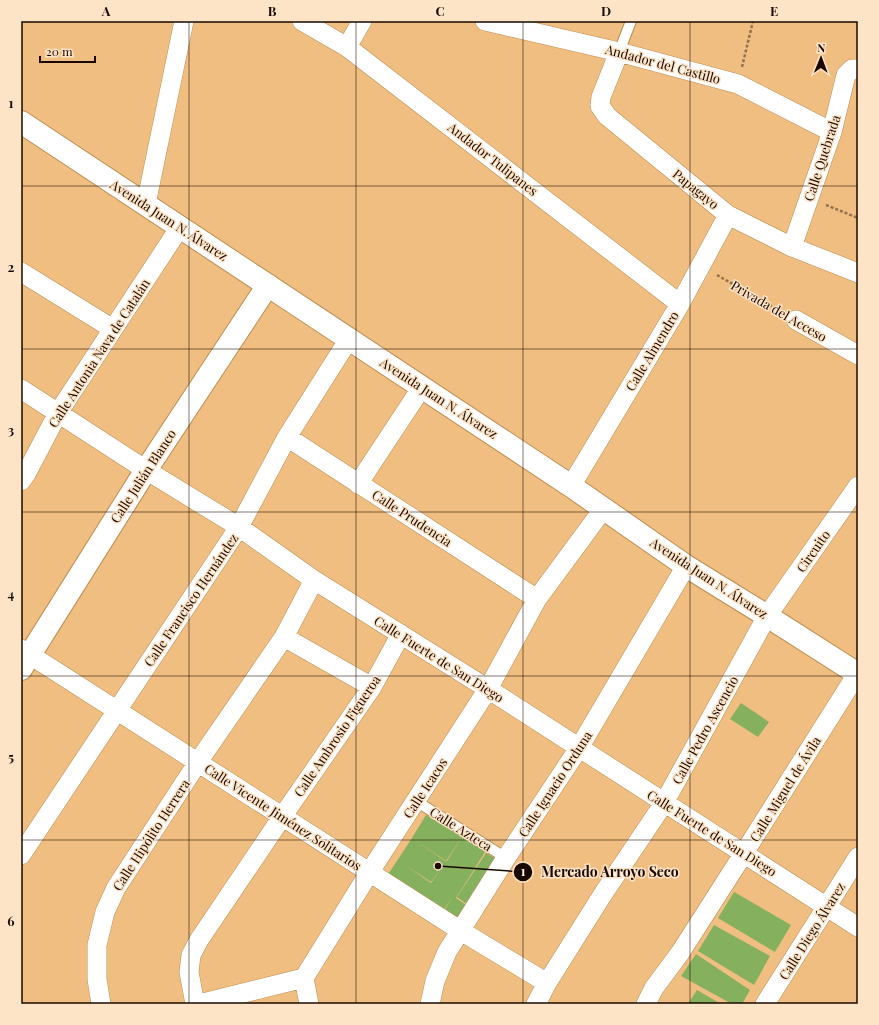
<svg xmlns="http://www.w3.org/2000/svg" width="879" height="1025" font-family="'Playfair Display',serif">
<style>
.building{fill:#85b05d;fill-rule:evenodd}
.lines{fill:none;stroke-linecap:round;stroke-linejoin:round}
.lane-casing{stroke:#bc8d51;stroke-width:12}
.street-casing{stroke:#bc8d51;stroke-width:20}
.secondary-casing{stroke:#bc8d51;stroke-width:24}
.path{stroke:#94704a;stroke-width:2.5;stroke-dasharray:3 2;stroke-linecap:butt}
.lane{stroke:#fff;stroke-width:10}
.street{stroke:#fff;stroke-width:19}
.secondary{stroke:#fff;stroke-width:22}
.grid{fill:none;stroke:#190800;stroke-width:1;stroke-opacity:0.55}
.labels{text-anchor:middle;stroke-width:3;stroke-linejoin:round;paint-order:stroke}
.street-label{font-size:13px;fill:#190800;stroke:#fee4c7}
.leader{fill:none;stroke:#190800;stroke-width:1.5}
.callout-dot{fill:#190800;stroke:#fee4c7;stroke-width:1.5}
.mark-label{font-size:12px;text-anchor:middle;font-weight:bold;fill:#fff}
.callout-label{font-size:14px;text-anchor:middle;font-weight:bold;fill:#190800;stroke:#fee4c7;stroke-width:3;stroke-linejoin:round;paint-order:stroke}
.neatline{fill:none;stroke:#190800;stroke-width:1.5}
.grid-label{font-size:13px;text-anchor:middle;font-weight:bold;fill:#190800}
</style>
<rect width="100%" height="100%" fill="#f0be81"/>
<path class="building" d="M741,703l28,19 -11,15 -28,-18z
M426,815l36,22 -16,24 -34,-23z
M462,837l23,15 -15,24 -7,-4 7,4 -14,22 13,9 -10,15 -15,-11 8,-13 -9,13 -56,-35 25,-38 33,23h2zM403,864l28,18 11,-15 -11,16z
M486,853l12,7 -30,45 -11,-8z
M734,892l57,33 -16,27 -57,-34z
M714,925l56,31 -16,29 -56,-34z
M696,954l54,36 -8,14h-10l-51,-28z
M697,990l24,14h-33z"/>
<g class="lines">
<g class="lane-casing">
<path id="lane" d="M619,52l12,-31
M416,801l90,57"/>
</g>
<g class="street-casing">
<path id="street" d="M302,21l45,26 333,257
M485,21l134,31 119,32 94,48
M347,47l15,-26
M619,52l-18,45 -1,9 7,10 121,99 64,32 66,26
M146,204l38,-183
M792,247l40,-115 14,-57 6,-6h6
M21,272l92,57
M796,320l62,35
M21,389l125,81 93,57 75,53 174,109 370,238
M287,437l250,162
M21,481l5,-7 32,-61 122,-186
M358,484l64,-97
M571,486l109,-182 48,-89
M284,637l88,50
M21,649l440,282 86,52
M21,855l218,-328 48,-90 62,-98
M304,978l5,26
M101,1004l-4,-25v-34l8,-33 11,-24 82,-126 86,-125 30,-57
M195,1004l-6,-32 2,-17 8,-15 83,-123 90,-130 29,-53
M199,1004l105,-26 65,-105 119,-184 49,-90 67,-91
M430,1004l5,-23 12,-29 59,-94 73,-110 107,-182
M536,1004l11,-21 56,-89 61,-91 103,-187 91,-130
M646,1004l8,-16 26,-35 64,-100 113,-179
M765,1004l93,-147"/>
</g>
<g class="secondary-casing">
<path id="secondary" d="M21,122l550,364 115,80 81,50 91,58
M21,669l125,-199 122,-185"/>
</g>
<path class="path" d="M742,67l11,-46
M826,205l32,13
M717,275l63,36"/>
<use href="#lane" class="lane"/>
<use href="#street" class="street"/>
<use href="#secondary" class="secondary"/>
</g>
<path class="grid" d="M189,21v983M356,21v983M523,21v983M690,21v983M21,186h837M21,349h837M21,512h837M21,676h837M21,840h837"/>
<g class="labels">
<g class="street-label">
<text transform="translate(663 64) rotate(15)" y="5">Andador del Castillo</text>
<text transform="translate(822 158) rotate(-72)" y="5">Calle Quebrada</text>
<text transform="translate(493 159) rotate(38)" y="5">Andador Tulipanes</text>
<text transform="translate(696 189) rotate(39)" y="5">Papagayo</text>
<text transform="translate(169 220) rotate(33)" y="5">Avenida Juan N. Álvarez</text>
<text transform="translate(779 311) rotate(30)" y="5">Privada del Acceso</text>
<text transform="translate(652 351) rotate(-59)" y="5">Calle Almendro</text>
<text transform="translate(99 353) rotate(-57)" y="5">Calle Antonia Nava de Catalán</text>
<text transform="translate(439 398) rotate(33)" y="5">Avenida Juan N. Álvarez</text>
<text transform="translate(143 476) rotate(-57)" y="5">Calle Julián Blanco</text>
<text transform="translate(412 518) rotate(33)" y="5">Calle Prudencia</text>
<text transform="translate(813 551) rotate(-55)" y="5">Circuito</text>
<text transform="translate(709 578) rotate(33)" y="5">Avenida Juan N. Álvarez</text>
<text transform="translate(191 600) rotate(-56)" y="5">Calle Francisco Hernández</text>
<text transform="translate(439 659) rotate(32)" y="5">Calle Fuerte de San Diego</text>
<text transform="translate(705 730) rotate(-61)" y="5">Calle Pedro Ascencio</text>
<text transform="translate(337 736) rotate(-56)" y="5">Calle Ambrosio Figueroa</text>
<text transform="translate(555 784) rotate(-57)" y="5">Calle Ignacio Orduna</text>
<text transform="translate(425 788) rotate(-57)" y="5">Calle Icacos</text>
<text transform="translate(785 789) rotate(-58)" y="5">Calle Miguel de Ávila</text>
<text transform="translate(283 817) rotate(33)" y="5">Calle Vicente Jiménez Solitarios</text>
<text transform="translate(461 829) rotate(32)" y="5">Calle Azteca</text>
<text transform="translate(712 833) rotate(32)" y="5">Calle Fuerte de San Diego</text>
<text transform="translate(151 835) rotate(-57)" y="5">Calle Hipólito Herrera</text>
<text transform="translate(812 931) rotate(-58)" y="5">Calle Diego Álvarez</text>
</g>
</g>
<path class="leader" d="M438 866L523 872"/>
<g class="callout-dot">
<circle cx="438" cy="866" r="4"/>
<circle cx="523" cy="872" r="10"/>
</g>
<g class="mark-label">
<text x="523" y="876">1</text>
</g>
<g class="callout-label">
<text x="610" y="877">Mercado Arroyo Seco</text>
</g>
<rect width="879" height="1025" fill="none" stroke="#fee4c7" stroke-width="44"/>
<g transform="translate(821 58) rotate(1)" stroke="#fee4c7" stroke-width="3" paint-order="stroke">
<path d="M0-3L7 15L0 10L-7 15Z" fill="#190800"/>
<text y="-6" font-size="11" font-weight="bold" text-anchor="middle" fill="#190800">N</text>
</g>
<path d="M40 56v6h55v-6" fill="none" stroke="#190800" stroke-width="2"/>
<text x="46" y="56" font-size="12" fill="#190800" stroke="#fee4c7" stroke-width="3" paint-order="stroke">20 m</text>
<rect x="22" y="22" width="835" height="981" class="neatline"/>
<g class="grid-label">
<text x="106" y="16">A</text>
<text x="272" y="16">B</text>
<text x="440" y="16">C</text>
<text x="606" y="16">D</text>
<text x="774" y="16">E</text>
<text x="11" y="108">1</text>
<text x="11" y="272">2</text>
<text x="11" y="435">3</text>
<text x="11" y="599">4</text>
<text x="11" y="762">5</text>
<text x="11" y="926">6</text>
</g>
</svg>
